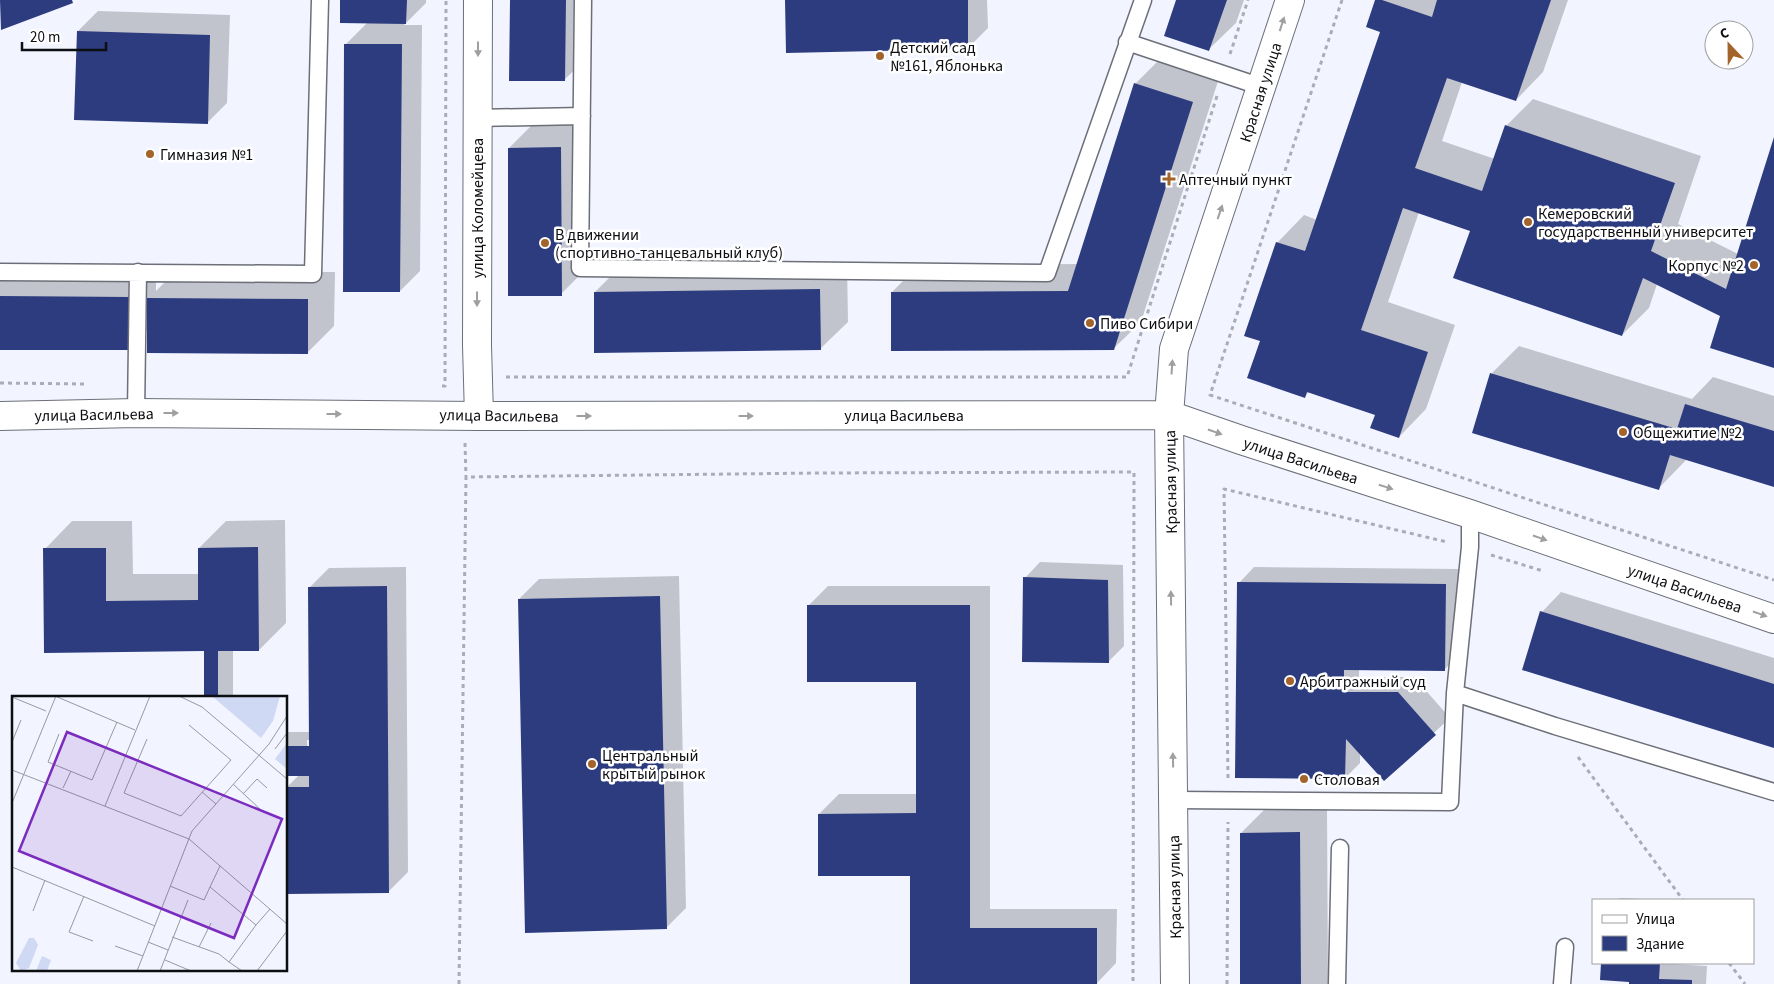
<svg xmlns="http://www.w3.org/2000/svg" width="1774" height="984" font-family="'Source Sans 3',sans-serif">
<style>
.shadow{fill:#0003;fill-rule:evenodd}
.building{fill:#2d3c7f}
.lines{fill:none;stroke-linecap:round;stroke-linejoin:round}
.service-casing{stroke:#6c6f77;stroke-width:19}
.minor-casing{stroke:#6c6f77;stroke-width:30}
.path{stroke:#aaadb5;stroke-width:3;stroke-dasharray:4 4;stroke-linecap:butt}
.service{stroke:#fff;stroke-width:16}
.minor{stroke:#fff;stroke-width:28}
.oneway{fill:#9e9fa0}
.poi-dot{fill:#a2642a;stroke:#fff;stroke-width:2}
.labels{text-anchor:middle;stroke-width:5;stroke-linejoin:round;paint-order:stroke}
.poi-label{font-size:16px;fill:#0d0e12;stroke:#fff;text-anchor:start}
.street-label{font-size:16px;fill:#0d0e12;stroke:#fff}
.inset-road{fill:none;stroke:#9699a0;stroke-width:1}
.view{fill:#7b2cbf;fill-opacity:0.15;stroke:#7b2cbf;stroke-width:2.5}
.inset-edge{fill:none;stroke:#0d0e12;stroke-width:2.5}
</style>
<rect width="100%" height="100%" fill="#f2f5ff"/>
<path class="shadow" d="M342,0h84v3l-22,22h18l-2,246 -20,20 -54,-247 22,-22z
M511,0h74v60l-20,19z
M787,0h200l1,28 -20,20z
M1178,0h66l-8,23 -28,27z
M1377,0h191l-25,72 -27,28 -54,-18 -20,59 53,18 11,-33 27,-27 168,57 -23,68 60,30 36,-114v226l-53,-50 -64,-32 -8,24 -27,27 -151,-105 -52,-18 -31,90 67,23 -29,84 -27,28 -23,-23 -66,-23 -5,5 -44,-56 16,-97 27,-28 13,5 65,-189z
M98,11l132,4 -3,88 -20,20 -129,-92z
M1163,56l57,19 -79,247 -28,27 -221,-57 27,-27 159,-1 57,-180z
M588,120v147l-27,27 -52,-146 27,-27z
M847,262l1,60 -28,27 -225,-57 27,-27z
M0,269l156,1v21l20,-20 159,1 -1,54 -27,27 -159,-24 -19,20 -129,-1z
M1519,346l173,53 21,-22 61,19v90l-87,-27 -28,29 -186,-56 19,-59z
M285,520l1,103 -27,27h-26v48h-28v-48l-160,2v-103l27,-28h60l1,53h66v-26l27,-27z
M1040,562l83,3 1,81 -15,15 -84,-83z
M406,567l2,305 -20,20 -101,-105 12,-12h-13v-43h24l-1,-144 20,-20zM307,740h3l-2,26z
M1254,567l206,2v85l-16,16 -85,-1v8h55l36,41 -66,61 -24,-26v10l-15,15 -106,-195z
M679,576l7,332 -20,20 -147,-329 20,-20z
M828,586h162v323h127l-1,54 -19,20 -186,1v-109l-92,-61 20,-20h78v-114l-109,-74z
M1561,592l213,66v89l-232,-135z
M1268,806h59l1,178h-86l-1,-151z
M1620,898l45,2h-47z
M1602,963h72v1l33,2 -1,18h-76v-4l-29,-1z"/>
<path class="building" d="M0,0h72l1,3 -72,27z
M340,0h67l-1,24 -66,-1z
M510,0h56l-1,81h-56z
M785,0h183v49l-182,4z
M1176,0h51l-18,51 -45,-15z
M1375,0h7l50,17 5,-17h114l-35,101 -69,-23 -32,90 67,23 23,-66 170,58 -24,68 75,38 48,-152v231l-64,-20 10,-32 -77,-38 -21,58 -169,-58 17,-47 -67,-23 -42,122 67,22 -29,86 -29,-10 5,-13 -68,-23 -2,6 -58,-20 13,-37 -16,-5 32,-94 29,9 75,-219 -14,-5z
M77,31l133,4 -2,89 -134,-4z
M344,44h58l-2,248h-57z
M1134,83l59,19 -79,248 -223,1v-59l177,-1z
M561,147l1,149h-54v-148z
M820,289l1,61 -227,3v-61z
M0,296l130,1 -1,53h-129z
M147,298l161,1v55l-161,-1z
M1490,373l187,56 8,-25 89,27v56l-104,-32 -11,35 -187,-57z
M258,547l1,104h-41v47h-14v-47l-160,2 -1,-105h63v53l92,-1v-52z
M1023,577l85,3 1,83 -87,-1z
M1237,582l209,2 -1,87 -101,-1v22h54l38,43 -52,46 -38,-42 -1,40 -110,-1z
M387,586l2,307 -103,1v-107h23v-11h-23v-30h23l-1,-159z
M660,596l7,333 -142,4 -7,-334z
M807,605h163v323h127v56h-187v-108h-92v-62l98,-1v-131h-109z
M1540,611l234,73v64l-252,-78z
M1300,832l1,152h-61v-151z
M1601,963h59l-1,16 33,1v4h-63v-2l-29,-2z"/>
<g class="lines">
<g class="service-casing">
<path id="service" d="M583,0l-3,268 467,5 96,-273
M1127,42l135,45
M477,118l105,-2
M0,272l313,2 7,-274
M136,413l2,-141
M1470,514v33l-15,146 100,33 219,66
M1173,800l277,2 5,-109
M1337,984l3,-136
M1562,984l3,-37"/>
</g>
<g class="minor-casing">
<path id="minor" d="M478,0l-1,345 2,71
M0,416l136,-3 343,3 690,-1 72,25 229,74 304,105
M1175,984l-6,-569 5,-66 116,-349"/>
</g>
<path class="path" d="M1342,0l-132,395 564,185
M1230,54l18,-54
M506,377h621l90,-281
M0,383l86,1
M442,386h3l1,-386
M465,443l1,34
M1491,555l52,16
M1578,757l105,143
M1228,778l-4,-289 223,53
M1729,963l16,21
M459,984l7,-507 353,-4 315,-1 -1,512
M1227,984l1,-162"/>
<use href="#service" class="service"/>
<use href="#minor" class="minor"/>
</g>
<defs><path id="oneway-solid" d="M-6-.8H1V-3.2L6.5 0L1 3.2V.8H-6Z" transform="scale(1.25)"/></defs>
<g class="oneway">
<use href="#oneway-solid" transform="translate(1282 24) rotate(-72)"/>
<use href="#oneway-solid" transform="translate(478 49) rotate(90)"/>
<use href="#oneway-solid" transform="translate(1220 212) rotate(-71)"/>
<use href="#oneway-solid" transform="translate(477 299) rotate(90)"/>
<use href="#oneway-solid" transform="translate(1172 367) rotate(-86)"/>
<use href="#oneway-solid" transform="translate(171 413)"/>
<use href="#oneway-solid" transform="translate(334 414)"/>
<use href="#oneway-solid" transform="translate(584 416)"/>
<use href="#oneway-solid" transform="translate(746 416)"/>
<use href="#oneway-solid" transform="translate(1215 432) rotate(19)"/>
<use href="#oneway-solid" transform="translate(1386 487) rotate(18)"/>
<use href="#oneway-solid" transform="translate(1540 538) rotate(19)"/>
<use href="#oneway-solid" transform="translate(1171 598) rotate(-91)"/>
<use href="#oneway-solid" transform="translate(1760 614) rotate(19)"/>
<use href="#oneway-solid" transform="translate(1173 760) rotate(-91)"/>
</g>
<g class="poi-dot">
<circle cx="880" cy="56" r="5"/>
<circle cx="150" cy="154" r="5"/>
<path d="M1166.5 171.5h5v5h5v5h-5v5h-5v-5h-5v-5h5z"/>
<circle cx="1528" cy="222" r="5"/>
<circle cx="545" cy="243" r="5"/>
<circle cx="1754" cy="265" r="5"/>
<circle cx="1090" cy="323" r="5"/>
<circle cx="1623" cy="432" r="5"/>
<circle cx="1290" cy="681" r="5"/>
<circle cx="592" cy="764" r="5"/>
<circle cx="1304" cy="779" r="5"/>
</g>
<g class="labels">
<g class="poi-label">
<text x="890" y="53">Детский сад<tspan x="890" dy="18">№161, Яблонька</tspan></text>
<text x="160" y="160">Гимназия №1</text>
<text x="1179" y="185">Аптечный пункт</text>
<text x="1538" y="219">Кемеровский<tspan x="1538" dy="18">государственный университет</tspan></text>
<text x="555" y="240">В движении<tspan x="555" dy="18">(спортивно-танцевальный клуб)</tspan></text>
<text x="1744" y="271" text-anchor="end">Корпус №2</text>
<text x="1100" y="329">Пиво Сибири</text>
<text x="1633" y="438">Общежитие №2</text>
<text x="1300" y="687">Арбитражный суд</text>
<text x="602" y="761">Центральный<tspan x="602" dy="18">крытый рынок</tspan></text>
<text x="1314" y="785">Столовая</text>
</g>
<g class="street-label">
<text transform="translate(1260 92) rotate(-72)" y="6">Красная улица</text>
<text transform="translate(477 208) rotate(-90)" y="6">улица Коломейцева</text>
<text transform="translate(94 414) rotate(-1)" y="6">улица Васильева</text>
<text transform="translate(499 415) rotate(1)" y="6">улица Васильева</text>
<text x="904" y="421">улица Васильева</text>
<text transform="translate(1301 460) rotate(18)" y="6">улица Васильева</text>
<text transform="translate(1170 482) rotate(-91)" y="6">Красная улица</text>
<text transform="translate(1685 588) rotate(19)" y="6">улица Васильева</text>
<text transform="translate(1174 887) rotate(-91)" y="6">Красная улица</text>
</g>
</g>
<g transform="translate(12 696)">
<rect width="275" height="275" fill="#f2f5ff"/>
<path d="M268,0l-7,25 -12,17 -48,-41zM275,47v26l-12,-10zM17,242h5l4,7 -9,23 -8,3 -5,-8zM30,260l9,4 -4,11h-11z" fill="#d0d9f4"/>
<path class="inset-road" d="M43,0l80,34M167,0l23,11 85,72M0,1l34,14M47,38l-11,28 44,18 25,-58M135,43l-23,54 57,23 50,-56 -42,-35M0,46l9,-22M263,53l12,-16M0,74l177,69 98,85M221,88l28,26M51,92l8,-17M190,96l14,12M231,98l14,-15 10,9M0,107l44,-107M93,110l45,-110M208,170l-10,21 46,38 -27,37 13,9M0,171l143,59M158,190l34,14 6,-13M72,200l-15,36 24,9M21,215l12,-31M244,229l14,-16M160,241l47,17 10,8M136,246l20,8M103,250l28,10M187,251l12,-24M153,264l26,11M125,275l55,-140 77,-87 18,-28M148,275l28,-71M245,275l30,-40"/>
<path class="view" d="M55,36l215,87 -48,119 -215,-87z"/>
<rect width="275" height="275" class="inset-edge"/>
</g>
<rect x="1592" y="899" width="162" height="65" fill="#ffffff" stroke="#9e9fa0"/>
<rect x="1602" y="915" width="25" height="8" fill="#ffffff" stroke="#9e9fa0"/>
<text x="1636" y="924" font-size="15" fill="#0d0e12">Улица</text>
<rect x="1602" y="936" width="25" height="15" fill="#2d3c7f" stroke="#9e9fa0"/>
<text x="1636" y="949" font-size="15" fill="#0d0e12">Здание</text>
<g transform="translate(1729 45) rotate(338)"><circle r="24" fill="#ffffff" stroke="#9e9fa0"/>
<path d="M0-4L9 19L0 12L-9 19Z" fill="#a2642a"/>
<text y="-8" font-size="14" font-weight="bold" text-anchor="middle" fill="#0d0e12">С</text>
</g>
<path d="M22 42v8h84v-8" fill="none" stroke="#0d0e12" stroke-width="2.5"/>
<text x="30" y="42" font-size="15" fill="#0d0e12" stroke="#ffffff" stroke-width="4" paint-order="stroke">20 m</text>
</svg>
